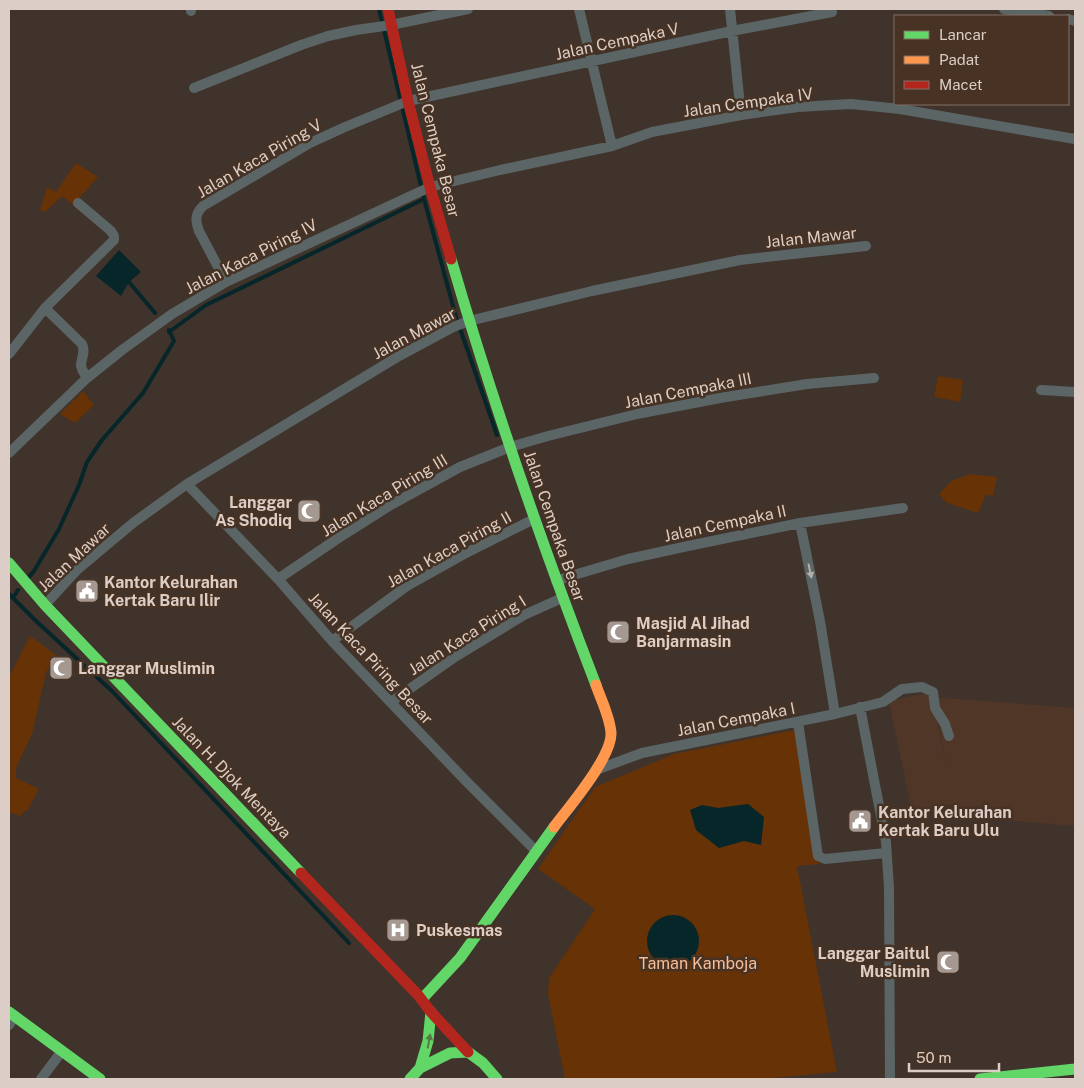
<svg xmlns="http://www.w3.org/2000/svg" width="1084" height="1088" font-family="'Public Sans',sans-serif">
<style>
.built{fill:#4f3626}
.green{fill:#663206}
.water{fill:#062629}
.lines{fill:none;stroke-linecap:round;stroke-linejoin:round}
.stream{stroke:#062629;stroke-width:4}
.street{stroke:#5b6565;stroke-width:10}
.fast{stroke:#63d668;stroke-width:11}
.slow{stroke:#ff974d;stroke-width:11}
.jam{stroke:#b3261e;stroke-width:11}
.oneway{fill:#b5aea9}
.oneway2{fill:#547c43}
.labels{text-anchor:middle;stroke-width:5;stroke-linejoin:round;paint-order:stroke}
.street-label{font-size:16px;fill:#dccec6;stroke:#473224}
.poi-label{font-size:16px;font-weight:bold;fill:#dccec6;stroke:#473224;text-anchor:start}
.park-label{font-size:16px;fill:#f7bd98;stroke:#473224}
</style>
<rect width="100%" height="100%" fill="#3f332c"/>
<path class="built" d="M927,693l5,3 14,68 -12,-67 141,11v118l-118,-10 -3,-12 -42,9 -23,-112z"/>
<path class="green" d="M76,163l22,14 -25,28 -11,-9 -17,16 -5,-1 7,-24 9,5z
M938,376l25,4 -3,22 -26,-5z
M83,391l11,14 -19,18 -15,-9z
M970,474l27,3 -4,19 -7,-1 -8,18 -31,-10 -8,-9 12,-13z
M30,636l26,19 -10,18 -14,61 -16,34v10l23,11 -12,22h-3l-3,5 -12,-4v-135z
M795,730l24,134 -22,2 40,206 -76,7h-196l-17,-85 1,-16 46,-69 -57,-40 57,-82 79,-33z"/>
<path class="water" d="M119,250l22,22 -12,10 -8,14 -25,-20z
M748,804l16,13 -3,28 -17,-4 -25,7 -23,-18 -6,-20 12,-5 16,3z
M647 941a26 26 0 1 1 52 0a26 26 0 1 1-52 0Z"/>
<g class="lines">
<path class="stream" d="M379,9l45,190 32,118 41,118
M129,282l26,31
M169,332l37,-27 218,-106
M29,577l5,-6 25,-42 20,-44 8,-23 15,-22 41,-47 31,-52 -5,-11
M9,594l27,27 77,71 236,251
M13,598l5,-8"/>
<path class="street" d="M579,9l33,137
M730,9l11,106
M1004,9l45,7
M191,11v-2
M1068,19l7,2
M194,88l107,-43 27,-9 28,-6 35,-5 77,-16
M226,282l-27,-51c-4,-11 -4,-17 4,-25l107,-63 35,-16 63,-26 324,-70 100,-19
M45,308l37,36c4,8 -1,14 -1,22 1,5 4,8 6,12
M9,354l36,-46 69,-68v-4l-3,-5 -33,-28
M1041,390l34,2
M9,453l78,-75 35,-28 50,-36 54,-32 204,-95 70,-17 112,-24 40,-14 89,-17 57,-8 53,-3 49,5 175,30
M187,484l91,95 54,62 134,140 70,70
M800,523l20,98 15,93
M278,579l59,-40 52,-33 71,-39 50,-20 38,-11 89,-22 83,-16 87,-14 67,-6
M556,581l18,-6 54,-16 60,-13 112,-23 103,-15
M45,605l32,-35 56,-47 54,-39 212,-128 54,-29 16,-6 123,-30 148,-31 126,-14
M332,641l75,-55 61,-34 66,-33
M391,702l64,-45 69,-42 38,-17
M860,707l26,135 3,46 1,191
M798,722l20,134 7,3 61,-6
M596,770l46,-17 193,-39 48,-12 19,-13 20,-2 11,5 2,16 10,16 4,12
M9,1025l6,-9
M41,1079l21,-28"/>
<path class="fast" d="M451,259c42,144 91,286 145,426
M9,563l36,42 256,268
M422,999l38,-41 94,-131
M9,1012l91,67
M420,1068l8,-27 3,-29
M410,1079l10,-11 30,-15 18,-1 15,11 14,16
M980,1079l95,-10"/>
<path class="slow" d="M554,827c15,-20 58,-70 57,-94 -1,-16 -10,-33 -15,-48"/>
<path class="jam" d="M388,9l20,92 22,86 21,72
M301,873l117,122 13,17 37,40"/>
</g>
<defs><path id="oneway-solid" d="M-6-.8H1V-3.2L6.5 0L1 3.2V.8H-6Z" transform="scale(1.25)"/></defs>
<use class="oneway" href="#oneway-solid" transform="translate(810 571) rotate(78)"/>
<use class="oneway2" href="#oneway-solid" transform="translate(429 1041) rotate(-80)"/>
<defs>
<g id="mosque-square" transform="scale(1.25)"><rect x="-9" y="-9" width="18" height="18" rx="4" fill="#a59890" stroke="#473224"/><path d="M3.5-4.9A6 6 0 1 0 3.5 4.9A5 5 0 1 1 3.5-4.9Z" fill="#fff"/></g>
<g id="civic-square" transform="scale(1.25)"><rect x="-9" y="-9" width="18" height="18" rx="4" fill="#a59890" stroke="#473224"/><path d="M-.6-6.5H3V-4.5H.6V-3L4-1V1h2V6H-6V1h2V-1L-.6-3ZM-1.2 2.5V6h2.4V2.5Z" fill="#fff"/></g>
<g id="hospital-square" transform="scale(1.25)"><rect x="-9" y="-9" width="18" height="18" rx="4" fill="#a59890" stroke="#473224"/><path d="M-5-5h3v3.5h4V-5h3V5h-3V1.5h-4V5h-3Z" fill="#fff"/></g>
</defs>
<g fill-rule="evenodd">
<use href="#mosque-square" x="309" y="511"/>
<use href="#civic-square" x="87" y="591"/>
<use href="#mosque-square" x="618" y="632"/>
<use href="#mosque-square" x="61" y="668"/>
<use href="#civic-square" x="860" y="821"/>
<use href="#hospital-square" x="398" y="930"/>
<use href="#mosque-square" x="948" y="962"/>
</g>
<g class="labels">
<g class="street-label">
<text transform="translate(617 41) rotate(-12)" y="6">Jalan Cempaka V</text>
<text transform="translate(748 102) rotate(-8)" y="6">Jalan Cempaka IV</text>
<text transform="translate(436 140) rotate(76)" y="6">Jalan Cempaka Besar</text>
<text transform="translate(259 158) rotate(-30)" y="6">Jalan Kaca Piring V</text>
<text transform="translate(811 237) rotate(-6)" y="6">Jalan Mawar</text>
<text transform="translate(251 256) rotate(-27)" y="6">Jalan Kaca Piring IV</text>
<text transform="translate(414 333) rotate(-28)" y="6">Jalan Mawar</text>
<text transform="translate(688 390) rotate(-11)" y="6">Jalan Cempaka III</text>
<text transform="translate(384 495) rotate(-31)" y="6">Jalan Kaca Piring III</text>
<text transform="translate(725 523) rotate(-12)" y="6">Jalan Cempaka II</text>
<text transform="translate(555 526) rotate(71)" y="6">Jalan Cempaka Besar</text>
<text transform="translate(449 549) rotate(-29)" y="6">Jalan Kaca Piring II</text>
<text transform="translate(74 557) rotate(-43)" y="6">Jalan Mawar</text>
<text transform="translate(467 635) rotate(-32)" y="6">Jalan Kaca Piring I</text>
<text transform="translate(371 658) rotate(47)" y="6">Jalan Kaca Piring Besar</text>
<text transform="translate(736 719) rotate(-11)" y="6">Jalan Cempaka I</text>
<text transform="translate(232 777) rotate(46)" y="6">Jalan H. Djok Mentaya</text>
</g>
<g class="poi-label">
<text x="292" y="508" text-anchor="end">Langgar<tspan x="292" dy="18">As Shodiq</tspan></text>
<text x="104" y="588">Kantor Kelurahan<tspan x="104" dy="18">Kertak Baru Ilir</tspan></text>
<text x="636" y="629">Masjid Al Jihad<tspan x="636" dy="18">Banjarmasin</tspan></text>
<text x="78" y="674">Langgar Muslimin</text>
<text x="878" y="818">Kantor Kelurahan<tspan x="878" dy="18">Kertak Baru Ulu</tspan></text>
<text x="416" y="936">Puskesmas</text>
<text x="930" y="959" text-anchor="end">Langgar Baitul<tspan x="930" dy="18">Muslimin</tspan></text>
</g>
<g class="park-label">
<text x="698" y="969">Taman Kamboja</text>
</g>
</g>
<rect width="1084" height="1088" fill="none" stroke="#dccec6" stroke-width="20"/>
<rect x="894" y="15" width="175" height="90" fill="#473224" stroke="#837065"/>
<rect x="904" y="31" width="25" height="8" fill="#63d668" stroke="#837065"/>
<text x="939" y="40" font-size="15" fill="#dccec6">Lancar</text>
<rect x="904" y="56" width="25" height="8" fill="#ff974d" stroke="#837065"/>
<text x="939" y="65" font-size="15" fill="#dccec6">Padat</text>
<rect x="904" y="81" width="25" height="8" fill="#b3261e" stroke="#837065"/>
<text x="939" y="90" font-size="15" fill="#dccec6">Macet</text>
<path d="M909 1063v8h90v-8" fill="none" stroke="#dccec6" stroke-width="2.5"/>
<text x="916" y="1063" font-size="15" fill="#dccec6" stroke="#473224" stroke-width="4" paint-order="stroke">50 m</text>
</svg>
